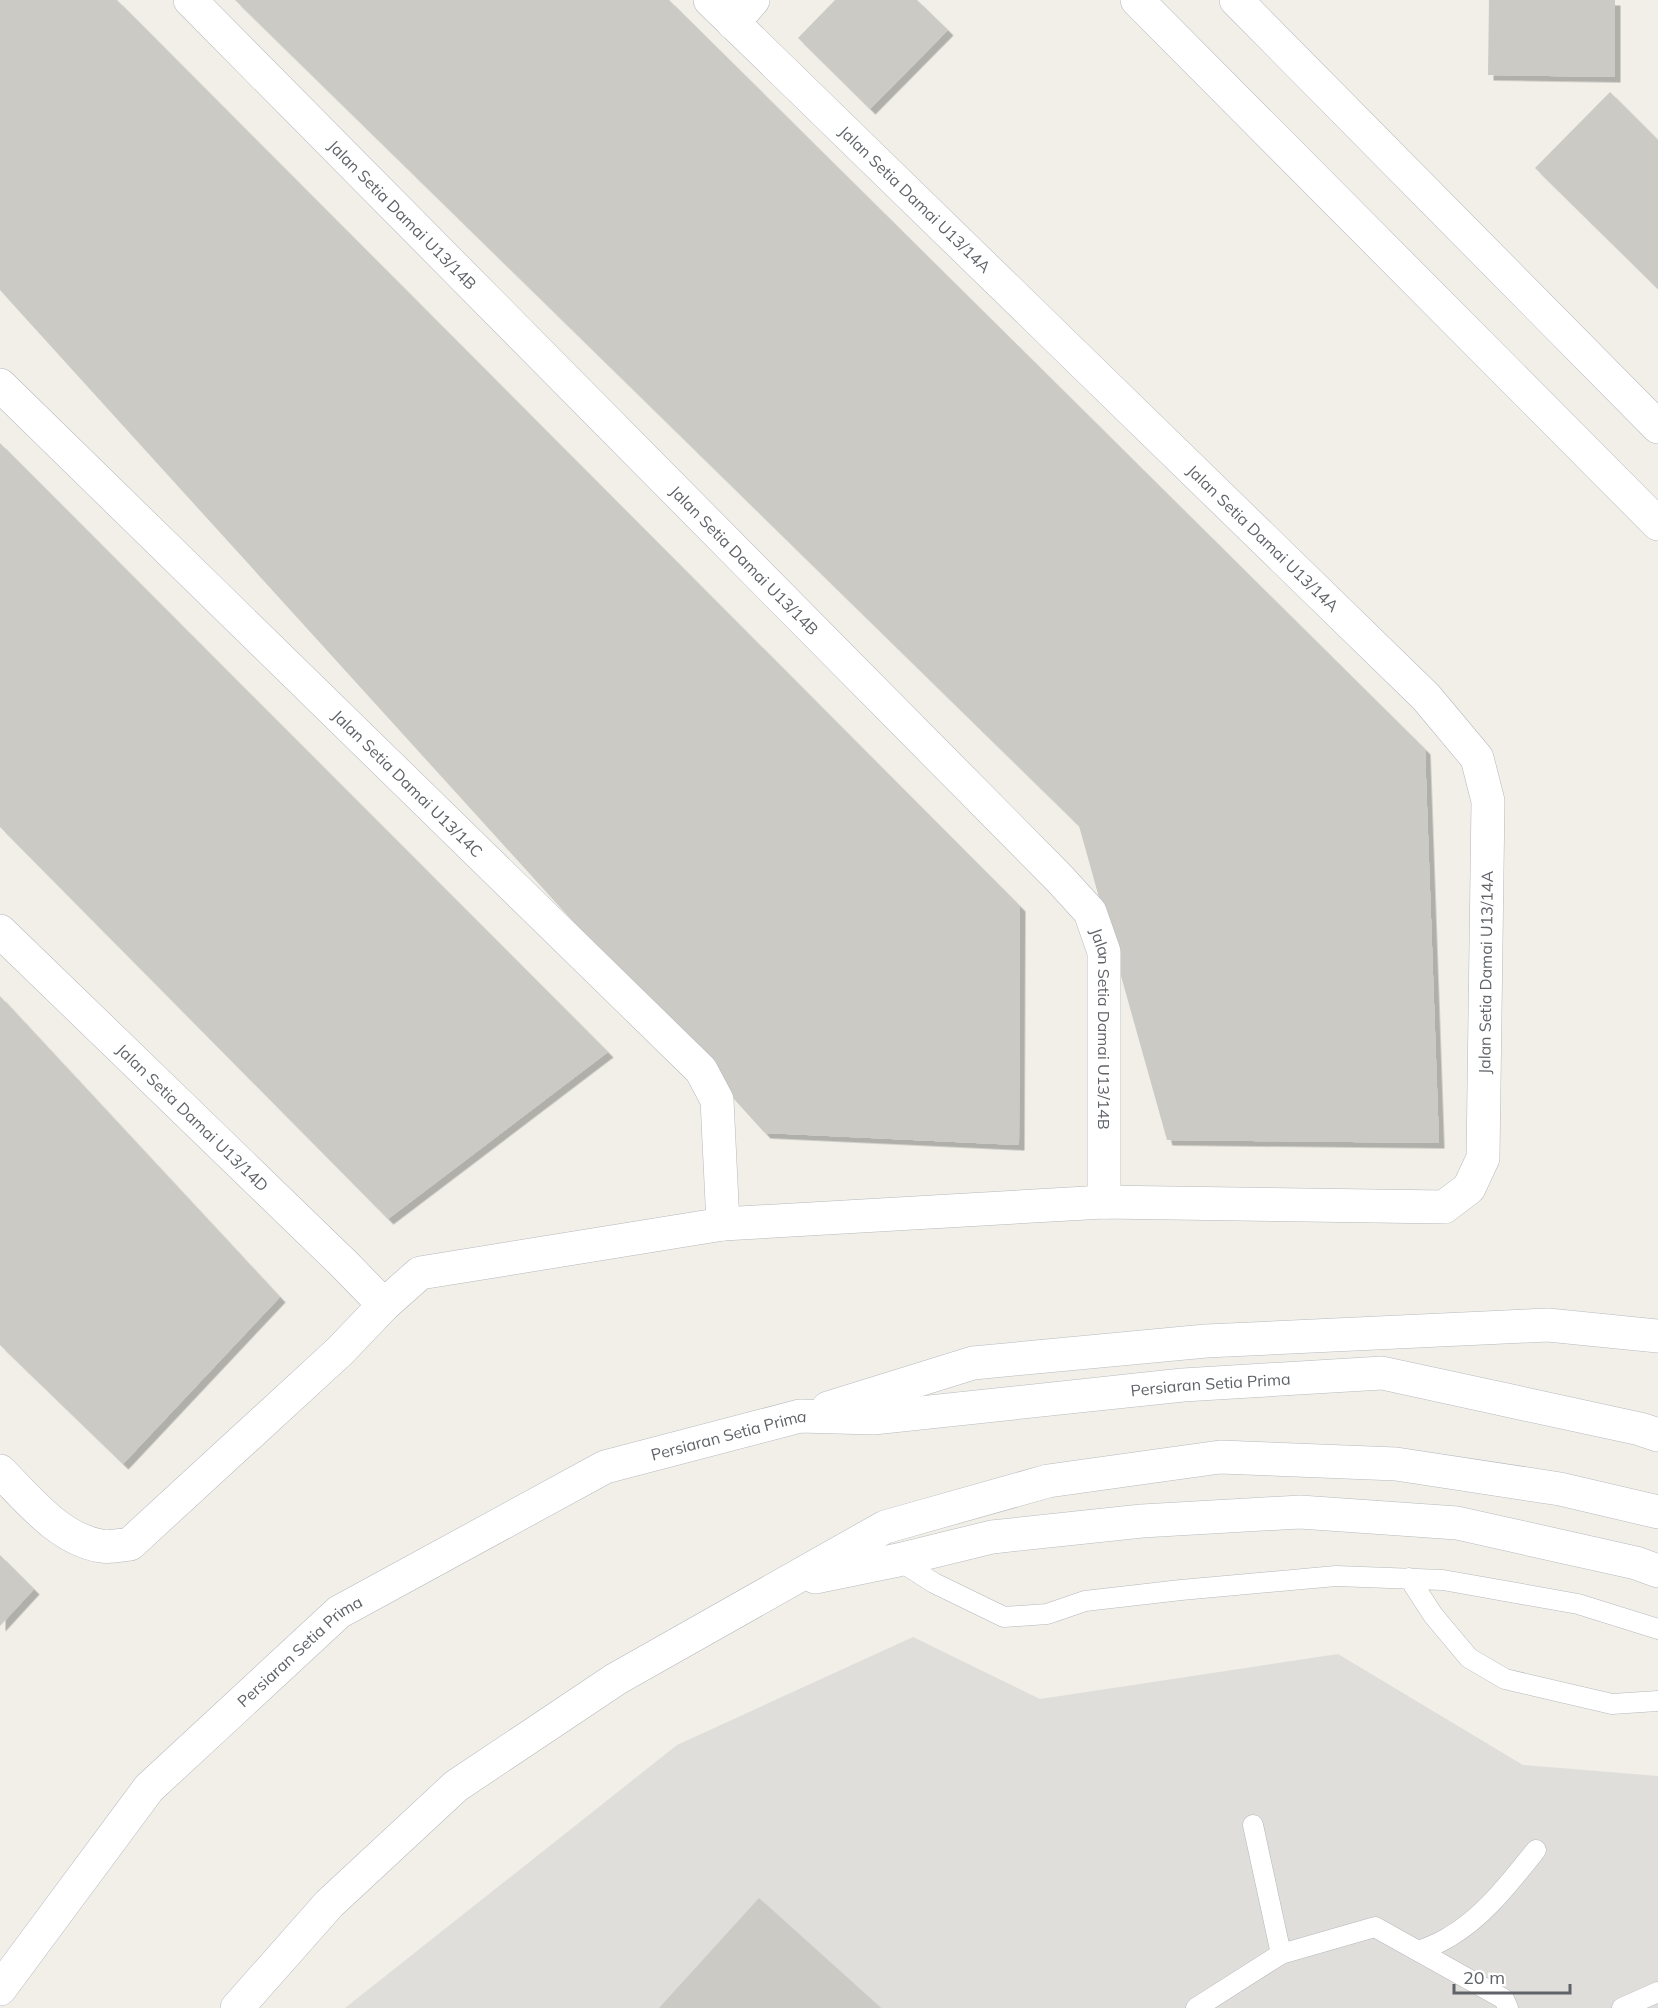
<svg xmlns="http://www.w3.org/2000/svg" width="1658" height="2008" font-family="Mulish,sans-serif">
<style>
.industrial{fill:#e0deda}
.building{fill:#cccac5;filter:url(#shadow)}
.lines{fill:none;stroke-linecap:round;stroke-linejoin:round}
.lane-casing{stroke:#b5b8bc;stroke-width:21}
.street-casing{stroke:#b5b8bc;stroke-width:34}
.secondary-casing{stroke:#b6babf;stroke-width:34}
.lane{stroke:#fff;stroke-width:20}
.street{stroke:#fff;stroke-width:33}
.secondary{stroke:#fff;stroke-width:33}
.labels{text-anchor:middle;stroke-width:4.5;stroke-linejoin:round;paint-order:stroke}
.street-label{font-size:16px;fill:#5f6368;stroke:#fff}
</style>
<defs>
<filter id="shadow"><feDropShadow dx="5.5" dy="5.5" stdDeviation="0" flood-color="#0004"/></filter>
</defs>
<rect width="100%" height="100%" fill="#f1efe8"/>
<path class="industrial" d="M913,1637l127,62 298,-45 185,111 135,11v232h-1313l332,-263z"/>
<path class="building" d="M0,0h117l903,906 -1,239 -254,-12 -765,-843z
M235,0h434l756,749 14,394 -272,-3 -88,-314z
M835,0h82l31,30 -78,79 -72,-71z
M1489,0h126v77l-127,-2z
M1610,92l48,48v149l-123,-121z
M0,443l608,609 -220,167 -388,-392z
M0,996l280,301 -157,167 -123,-119z
M0,1555l34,34 -34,37z
M759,1898l122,110h-222z"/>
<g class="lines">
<g class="lane-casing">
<path id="lane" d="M898,1560l36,23 70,34 43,-3 38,-13 96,-11 155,-14 107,4 135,24 80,25
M1409,1578l24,37 36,43 36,21 107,25 46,-3
M1253,1825l28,129
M1419,1951c10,-4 21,-8 30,-14 35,-20 62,-56 87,-87
M1196,2008l85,-54 94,-27 129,72 4,9
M1622,2008l36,-16"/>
</g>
<g class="street-casing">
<g id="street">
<path id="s1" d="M190,0l869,878 31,34 14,40v250"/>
<path d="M1137,0l521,524"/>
<path d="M1236,0l422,427"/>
<path d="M733,23l20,-23"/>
<path id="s2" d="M0,385l701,685 16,30 6,124"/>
<path id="s3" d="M0,931l343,332 41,42"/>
<path id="s4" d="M0,1471c29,29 59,68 101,75 9,2 20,-1 29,-2l210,-193 44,-46 36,-32 303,-49 381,-22 340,5 25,-19 14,-30 5,-357 -11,-43 -51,-61 -716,-697"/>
</g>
</g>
<g class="secondary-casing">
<g id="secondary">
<path d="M828,1408l145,-45 233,-22 342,-16 110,11"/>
<path d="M815,1577l83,-17 94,-23 150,-16 158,-9 157,11 179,40 22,8"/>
<path id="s5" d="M0,1989l149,-201 190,-176 266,-145 195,-51 73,2 310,-33 199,-12 258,56 18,6"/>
<path d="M237,2008l92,-104 127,-118 160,-107 269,-152 163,-46 172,-24 176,7 164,25 98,23"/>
</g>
</g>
<use href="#lane" class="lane"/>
<use href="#street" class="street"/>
<use href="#secondary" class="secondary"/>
</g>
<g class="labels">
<g class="street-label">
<text transform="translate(915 199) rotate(44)" y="6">Jalan Setia Damai U13/14A</text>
<text dy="6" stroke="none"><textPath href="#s1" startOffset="302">Jalan Setia Damai U13/14B</textPath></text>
<text transform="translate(1263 538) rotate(44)" y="6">Jalan Setia Damai U13/14A</text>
<text dy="6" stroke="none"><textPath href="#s1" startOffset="788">Jalan Setia Damai U13/14B</textPath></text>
<text dy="6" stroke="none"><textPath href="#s2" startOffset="570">Jalan Setia Damai U13/14C</textPath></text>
<text dy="6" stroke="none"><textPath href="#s4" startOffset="1833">Jalan Setia Damai U13/14A</textPath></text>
<text dy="6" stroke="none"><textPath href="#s1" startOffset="1400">Jalan Setia Damai U13/14B</textPath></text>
<text dy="6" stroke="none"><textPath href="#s3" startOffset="268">Jalan Setia Damai U13/14D</textPath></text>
<text dy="6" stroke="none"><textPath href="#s5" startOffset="1426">Persiaran Setia Prima</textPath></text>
<text dy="6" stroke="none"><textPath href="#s5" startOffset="940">Persiaran Setia Prima</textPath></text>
<text dy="6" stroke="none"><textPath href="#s5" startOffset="454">Persiaran Setia Prima</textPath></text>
</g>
</g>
<path d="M1454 1984v9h116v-9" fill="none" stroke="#5f6368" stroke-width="3"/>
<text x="1463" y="1984" font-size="18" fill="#5f6368" stroke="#ffffff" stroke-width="4.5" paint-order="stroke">20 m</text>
</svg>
